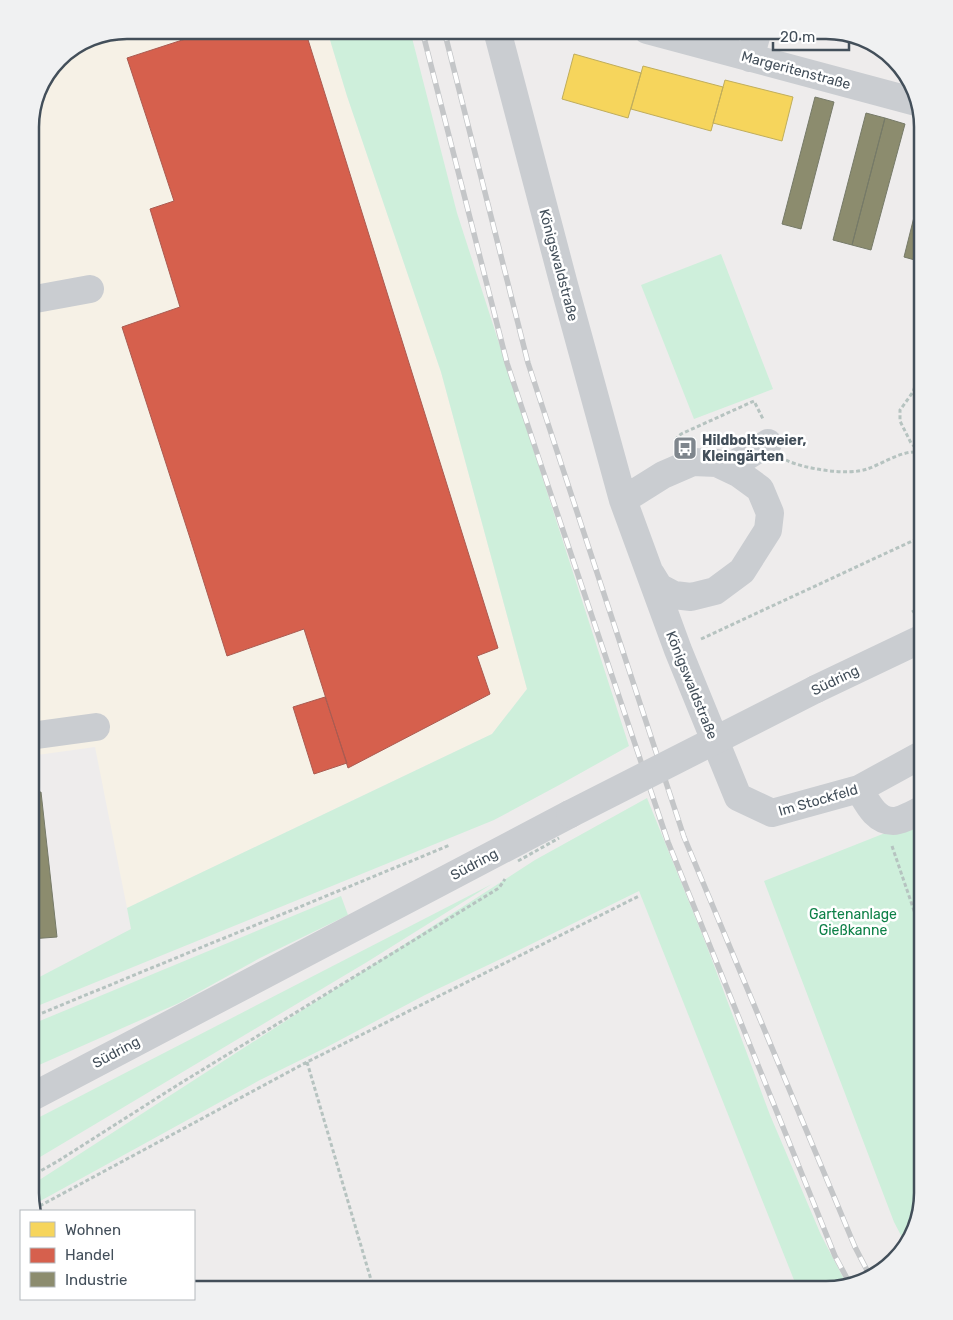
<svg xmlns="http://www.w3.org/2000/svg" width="953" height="1320" font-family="Rubik,sans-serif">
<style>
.commercial{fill:#f6f1e6}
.green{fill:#ceefdb}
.homes{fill:#f6d55c;stroke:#c0ad5b}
.shops{fill:#d6604d;stroke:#aa5b51}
.industry{fill:#8c8c6e;stroke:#767a68}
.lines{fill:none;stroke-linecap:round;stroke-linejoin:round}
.path{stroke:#b6c3c0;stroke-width:3;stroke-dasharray:4 2.5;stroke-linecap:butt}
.minor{stroke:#cacdd1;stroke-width:28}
.rail-casing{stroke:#c4c6c8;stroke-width:5.5}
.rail{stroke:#fff;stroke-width:4;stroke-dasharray:11;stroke-linecap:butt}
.path-bridge{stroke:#b6c3c0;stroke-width:3;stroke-dasharray:4 2.5;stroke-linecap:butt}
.minor-bridge{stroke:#cacdd1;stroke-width:28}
.labels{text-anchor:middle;stroke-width:5;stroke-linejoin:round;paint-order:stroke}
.street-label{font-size:14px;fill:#434f5a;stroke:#fff}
.poi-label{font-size:14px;font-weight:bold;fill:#434f5a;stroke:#fff;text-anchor:start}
.park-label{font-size:14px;fill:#0e8148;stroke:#fff}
.rim{fill:none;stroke:#434f5a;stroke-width:2.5}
</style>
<rect width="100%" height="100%" fill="#eeecec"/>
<path class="commercial" d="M126,30h201l20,66 94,276 86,317 -35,45 -365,174 -32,-161 -65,9v-636l10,-37 23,-29z"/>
<path class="green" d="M327,30h83l47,183 172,533 -68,38 -67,36 -464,189v-27l101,-53 -4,-21 365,-174 35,-45 -86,-317 -94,-276z
M721,254l52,135 -79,30 -53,-134z
M647,798l59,146 64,171 51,120 26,50 -20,5h-29l-159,-399 -132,65 -82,39 -100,53 -65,32 -227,125 -3,-11v-8l505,-326z
M923,818v376l-13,48 -4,3 -12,-23 -130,-341z
M492,884l-125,78 -337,201v-41z
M341,896l7,19 -88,43 -81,45 -149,66v-44z"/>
<path class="homes" d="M799,30h26l-2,7z
M799,30h26l-2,7z
M574,54l67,19 -13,45 -66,-19z
M643,66l80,21 -12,44 -80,-22z
M725,80l68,17 -11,44 -69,-18z"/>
<path class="shops" d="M213,30h92l193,618 -21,8 13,38 -142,74 -44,-139 -77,27 -37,-118 -68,-211 58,-20 -30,-98 24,-8 -47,-143z
M325,697l22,66 -33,11 -21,-67z"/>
<path class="industry" d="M815,97l19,5 -33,127 -19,-5z
M866,113l19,5 -33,127 -19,-5z
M885,118l20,6 -34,126 -19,-5z
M923,181v78l-1,3 -18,-5z
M41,792l16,145 -27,2v-146z"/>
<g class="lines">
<path class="path" d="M675,440l6,-6 73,-33 9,18
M920,452l-9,-9 -11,-22v-11l13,-18 5,-14 -1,-10 1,-11 -3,-11 5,-11v-13l3,-6
M786,460c18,9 63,16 81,9 18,-6 37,-21 56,-16
M912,612l11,-6
M701,639l222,-103
M892,846l31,91
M30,1018l420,-173
M307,1062l67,228
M30,1177l28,-16 118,-75 323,-198 6,-9
M34,1209l273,-147 332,-166"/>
<path class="minor" d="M497,30l66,251 60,219 55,150 60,147 34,16 87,-24 64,-35
M647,30l269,72
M750,58l8,-28
M30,300l60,-11
M728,468l40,-25
M623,500l40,-25 30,-13 24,1 21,10 22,16 10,24 -2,17 -26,41 -27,20 -24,6 -17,-2 -15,-8 -8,-13
M816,689l107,-51
M30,736l66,-9
M859,789c8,13 16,32 34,32 8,0 22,-8 30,-12
M30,1098l540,-284"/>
<g class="rail-casing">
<path id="rail" d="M422,30l85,333 32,96 129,383 167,414 15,28
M444,30l84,333 156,474 171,410 16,31"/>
</g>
<use href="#rail" class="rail"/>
<path class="path-bridge" d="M518,861l41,-23"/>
<path class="minor-bridge" d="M570,814l246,-125"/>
</g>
<defs>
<g id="bus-square" transform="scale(1.25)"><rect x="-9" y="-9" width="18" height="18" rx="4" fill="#7f868d" stroke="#fff"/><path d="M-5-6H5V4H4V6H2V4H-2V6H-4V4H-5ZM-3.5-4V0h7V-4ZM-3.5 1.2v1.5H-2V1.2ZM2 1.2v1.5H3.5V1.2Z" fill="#fff"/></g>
</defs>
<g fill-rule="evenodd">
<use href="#bus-square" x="685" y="448"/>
</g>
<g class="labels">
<g class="street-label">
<text transform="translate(796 70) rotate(15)" y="5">Margeritenstraße</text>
<text transform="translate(559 265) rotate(75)" y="5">Königswaldstraße</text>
<text transform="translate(835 680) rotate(-26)" y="5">Südring</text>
<text transform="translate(692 685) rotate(68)" y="5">Königswaldstraße</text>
<text transform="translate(818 800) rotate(-16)" y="5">Im Stockfeld</text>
<text transform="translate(474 864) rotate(-28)" y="5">Südring</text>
<text transform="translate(116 1052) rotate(-28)" y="5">Südring</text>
</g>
<g class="poi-label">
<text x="702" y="445">Hildboltsweier,<tspan x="702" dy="16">Kleingärten</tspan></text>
</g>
<g class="park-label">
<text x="853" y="919">Gartenanlage<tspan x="853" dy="16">Gießkanne</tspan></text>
</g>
</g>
<path d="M0 0H953V1320H0ZM127 39H826A88 88 0 0 1 914 127V1193A88 88 0 0 1 826 1281H127A88 88 0 0 1 39 1193V127A88 88 0 0 1 127 39Z" fill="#f0f1f2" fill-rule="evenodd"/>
<path class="rim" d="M127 39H826A88 88 0 0 1 914 127V1193A88 88 0 0 1 826 1281H127A88 88 0 0 1 39 1193V127A88 88 0 0 1 127 39Z"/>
<rect x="20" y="1210" width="175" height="90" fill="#ffffff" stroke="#b4b9bd"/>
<rect x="30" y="1222" width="25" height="15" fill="#f6d55c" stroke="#b4b9bd"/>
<text x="65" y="1235" font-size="15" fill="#434f5a">Wohnen</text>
<rect x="30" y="1248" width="25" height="15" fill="#d6604d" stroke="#b4b9bd"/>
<text x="65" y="1260" font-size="15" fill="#434f5a">Handel</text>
<rect x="30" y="1272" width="25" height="15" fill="#8c8c6e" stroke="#b4b9bd"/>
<text x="65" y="1285" font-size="15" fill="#434f5a">Industrie</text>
<path d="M773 42v8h76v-8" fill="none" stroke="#434f5a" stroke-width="2.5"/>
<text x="780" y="42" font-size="15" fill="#434f5a" stroke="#ffffff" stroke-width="4" paint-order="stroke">20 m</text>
</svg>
